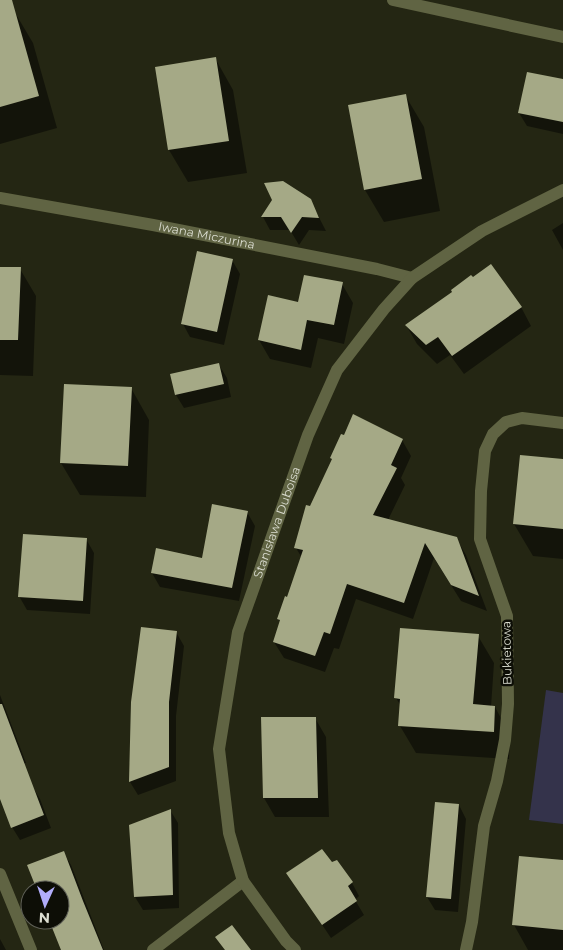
<svg xmlns="http://www.w3.org/2000/svg" width="563" height="950" font-family="Montserrat,sans-serif">
<style>
.green{fill:#34334b}
.shadow{fill:#0007}
.building{fill:#a5a986}
.lines{fill:none;stroke-linecap:round;stroke-linejoin:round}
.minor{stroke:#606443;stroke-width:12}
.labels{text-anchor:middle;stroke-width:5;stroke-linejoin:round;paint-order:stroke}
.street-label{font-size:12px;fill:#dadcd0;stroke:#0d0e06}
</style>
<rect width="100%" height="100%" fill="#242613"/>
<path class="green" d="M546,690l17,3v131l-34,-4z"/>
<path class="shadow" d="M14,11l19,32 24,85 -57,16v-129z
M215,58l18,32 14,83 -59,9 -19,-32 -13,-82z
M563,81v53l-36,-8 -8,-13z
M405,95l19,32 16,84 -56,11 -19,-32z
M310,200l16,31 -17,-1 -10,15 -9,-15h-20l-7,-13z
M563,223v27l-11,-20z
M232,260l8,14 -16,71 -34,-8 -7,-13z
M0,268l20,1 16,27 -3,80 -33,-1z
M342,284l11,19 -9,41 -26,-6 -7,30 -41,-9 -11,-19 9,-43 31,6z
M521,307l10,19 -67,48 -14,-19 -13,9 -20,-20 -11,-19z
M219,365l8,13 4,19 -47,11 -8,-13 -4,-20z
M131,388l18,32 -3,77 -66,-2 -19,-32z
M402,440l9,16 -10,22 4,7 -17,35 68,18 10,17 21,56 -26,-10 -27,-43 -21,61 -57,-20 -17,50 -5,-1 -9,24 -41,-14 -10,-16 7,-20 -2,-3 9,-21 14,-40 -6,-10 14,-40z
M563,460v99l-30,-3 -19,-32z
M247,512l8,14 -16,75 -79,-14 -8,-14 5,-24 46,10z
M86,539l8,14 -4,61 -63,-4 -8,-14z
M176,632l8,14 -8,70v65l-38,14 -8,-13 2,-80z
M478,636l16,27 -3,44h4l15,28 -1,24 -93,-6 -16,-27 1,-20 -5,-8z
M0,695l26,68 -26,10z
M315,718l11,19 3,80h-54l-11,-19 -2,-79z
M32,786l8,13 11,29 -31,12 -8,-13z
M459,805l7,14 -8,93 -23,-2 -8,-13z
M170,810l8,13 1,85 -36,2 -8,-13 -5,-71z
M63,852l8,13 33,85h-42l-12,-30h10v-30h-21z
M563,861v89h-35l-14,-25z
M288,874l64,9 7,13 -4,4 9,15 -33,23z
M0,939l6,11h-6z"/>
<path class="building" d="M0,0h12l27,96 -39,11z
M216,57l13,84 -61,9 -13,-83z
M527,72l36,7v43l-45,-9z
M406,94l16,85 -58,11 -16,-85z
M283,181l28,18 8,19 -17,-1 -11,16 -10,-16h-20l11,-17 -8,-17z
M197,251l36,8 -16,73 -36,-8z
M491,264l31,43 -27,19 -43,30 -14,-19 -12,8 -21,-20 47,-33 -1,-2 20,-15 2,2z
M0,267h21l-3,73h-18z
M304,275l39,7 -9,43 -27,-5 -6,30 -43,-10 10,-45 30,7z
M219,363l5,21 -49,11 -5,-21z
M64,384l68,3 -4,79 -68,-3z
M353,414l50,25 -12,26 6,3 -24,47 84,22 22,59 -28,-11 -26,-42 -21,60 -57,-19 -17,50 -6,-2 -9,24 -42,-14 7,-22 -3,-1 8,-23 2,1 16,-47 -9,-2 12,-43 4,1 22,-47 -2,-1 11,-24 3,1z
M520,455l43,4v70l-50,-5z
M212,504l36,7 -16,77 -81,-15 5,-25 46,10z
M23,534l64,4 -4,63 -65,-4z
M141,627l36,4 -8,71v65l-40,15 2,-80z
M400,628l79,6 -6,70 22,2 -1,26 -96,-6 2,-27 -6,-1z
M0,704h2l42,111 -33,13 -11,-29z
M261,717h55l2,81h-55z
M435,802l24,2 -8,95 -25,-2z
M171,809l2,86 -39,2 -5,-72z
M322,849l10,13 5,-2 16,22 -5,4 9,15 -35,24 -36,-52z
M64,851l19,50 20,49h-42l-12,-30h11v-30h-23l-10,-25z
M519,856l44,4v70l-51,-5z
M232,925l19,25h-26l-10,-13z"/>
<g class="lines">
<g class="minor">
<path d="M393,0l170,37"/>
<path id="s1" d="M0,198l153,27 224,44 35,9"/>
<path d="M0,874l31,76"/>
<path d="M153,950l90,-69"/>
<path id="s2" d="M295,950l-9,-9 -43,-60 -14,-48 -10,-84 19,-117 70,-197 29,-65 47,-61 28,-31 70,-47 81,-41"/>
<path d="M466,950l6,-28 12,-96 13,-45 8,-41 3,-36 -1,-88 -27,-77 1,-48 4,-40 8,-17 13,-12 16,-4 41,5"/>
</g>
</g>
<g class="labels">
<g class="street-label">
<text dy="4" stroke="none"><textPath href="#s1" startOffset="210">Iwana Miczurina</textPath></text>
<text dy="4" stroke="none"><textPath href="#s2" startOffset="456">Stanisława Duboisa</textPath></text>
<text transform="translate(507 653) rotate(-91)" y="4">Bukietowa</text>
</g>
</g>
<g transform="translate(45 905) rotate(183)"><circle r="24" fill="#0d0e06" stroke="#5f6057"/>
<path d="M0-4L9 19L0 12L-9 19Z" fill="#b1adfa"/>
<text y="-8" font-size="14" font-weight="bold" text-anchor="middle" fill="#dadcd0">N</text>
</g>
</svg>
